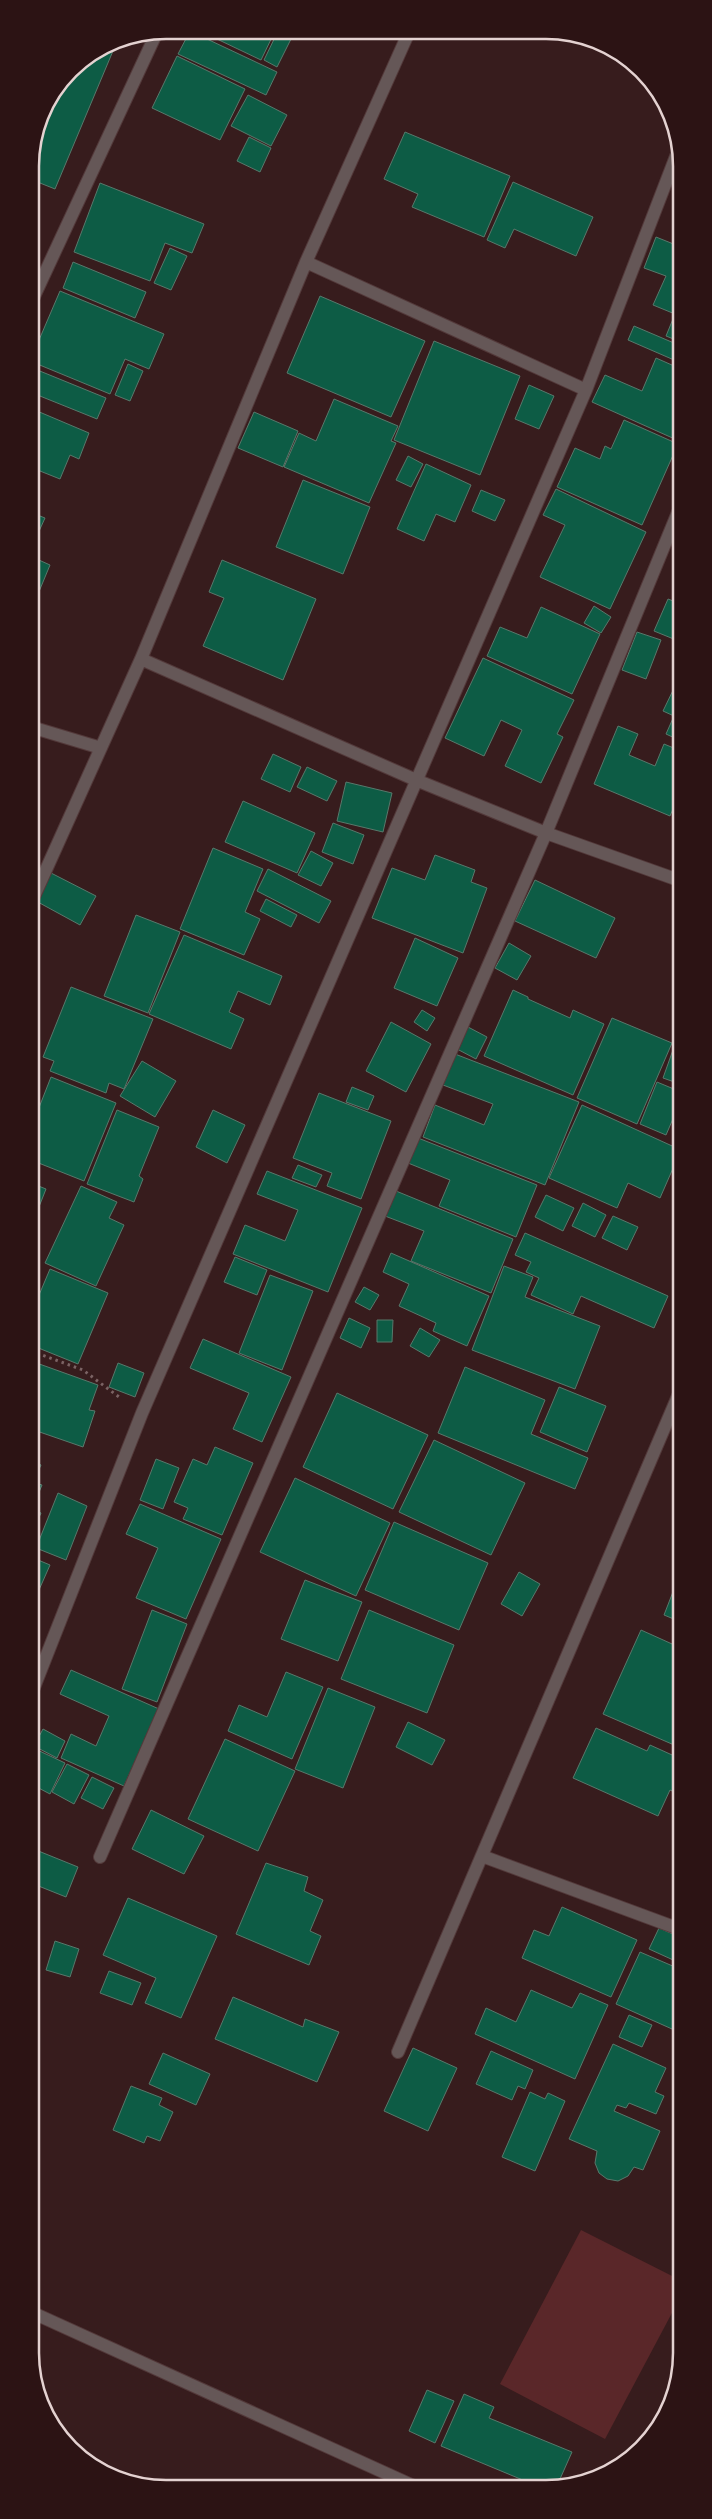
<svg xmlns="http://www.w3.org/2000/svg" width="712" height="2519" font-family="'Varela Round',sans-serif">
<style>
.green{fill:#5a2729}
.building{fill:#0d5c45;stroke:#58786b}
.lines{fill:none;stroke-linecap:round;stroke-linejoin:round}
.minor-casing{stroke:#53393a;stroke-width:14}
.path{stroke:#7b6364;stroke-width:3;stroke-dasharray:2.5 4;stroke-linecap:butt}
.minor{stroke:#655757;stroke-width:12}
.rim{fill:none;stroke:#e4d2d1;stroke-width:2.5}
</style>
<rect width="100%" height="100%" fill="#371c1d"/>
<path class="green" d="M581,2230l101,51v13l-77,145 -105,-55z"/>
<path class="building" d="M198,30l77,1 -14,29z
M190,31l87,41 -11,23 -88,-41z
M278,31h17l-18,36 -13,-7z
M118,39l-63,150 -25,-10v-22l14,-51 26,-36z
M177,56l68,33 -25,51 -68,-32z
M248,95l39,20 -16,31 -40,-20z
M405,132l105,44 -26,61 -72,-30 6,-13 -34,-15z
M249,137l22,11 -11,24 -23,-11z
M513,182l80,35 -17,39 -62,-27 -9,19 -18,-8z
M100,183l104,41 -12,29 -27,-10 -15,38 -76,-29z
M656,237l25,10v95l-15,-6 9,-22 -22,-9 13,-29 -22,-8z
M170,248l17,8 -16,34 -17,-7z
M73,262l73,30 -11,26 -72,-30z
M60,291l104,43 -15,35 -24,-10 -15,35 -80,-33z
M320,296l105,45 -34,76 -104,-44z
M634,326l47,20v17l-53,-23z
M434,341l86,35 -40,99 -86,-35z
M656,358l25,11v63l-4,8 -85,-38 13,-27 37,16z
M128,364l15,7 -13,30 -15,-6z
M30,367l76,31 -9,21 -67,-27z
M529,385l25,11 -15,33 -24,-10z
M334,399l64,27 -7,15 5,2 -27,60 -85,-36 15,-34 17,8z
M30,408l59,25 -10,26 -9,-4 -10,24 -30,-12z
M254,412l44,19 -15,36 -45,-19z
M624,420l54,24 -36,81 -85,-38 18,-39 25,11 5,-13 6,3z
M408,456l15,8 -12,23 -15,-7z
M426,464l45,21 -16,37 -19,-8 -12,27 -27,-12z
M303,480l67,27 -27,67 -67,-27z
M556,489l90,43 -36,77 -70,-32 25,-52 -22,-10z
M481,490l24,10 -10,21 -23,-10z
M30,512l15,6 -15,33z
M30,556l20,9 -12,29 -8,-4z
M222,560l94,39 -33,81 -80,-34 21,-48 -15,-6z
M668,599l13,5v38l-27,-11z
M594,606l17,11 -10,16 -17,-10z
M541,607l59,27 -28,60 -85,-38 13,-29 27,11z
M637,632l24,8 -15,39 -24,-9z
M483,658l91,42 -17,34 6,3 -22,46 -36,-17 17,-36 -21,-10 -17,36 -39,-18z
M677,682l4,2v57l-15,-7 8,-18 -11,-5z
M618,726l20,8 -9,21 26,11 9,-22 17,7v39l-11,26 -76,-32z
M273,754l28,13 -11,25 -29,-13z
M307,767l30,14 -10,20 -30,-14z
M346,782l46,11 -9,39 -46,-11z
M243,801l72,32 -18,40 -72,-31z
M333,823l31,12 -11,29 -31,-12z
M213,848l50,21 -18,43 15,7 -16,36 -64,-26z
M311,851l22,12 -12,23 -23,-11z
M435,855l40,15 -4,12 16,6 -24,65 -91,-35 20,-50 33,12z
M268,869l63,32 -12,22 -62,-32z
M51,873l45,23 -16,29 -44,-24z
M535,880l80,38 -19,40 -81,-37z
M266,899l31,16 -6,12 -31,-16z
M136,915l44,17 -32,81 -44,-17z
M184,935l98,41 -12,29 -32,-14 -9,21 15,7 -13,30 -82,-35z
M415,938l43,20 -21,48 -43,-18z
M509,943l22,13 -14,24 -22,-12z
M681,954v17l-6,-2z
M71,987l82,32 -29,70 -15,-6 -3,10 -56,-22 4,-10 -11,-4z
M513,990l15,7v2l42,19 3,-8 31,14 -31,71 -89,-39z
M422,1010l13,8 -8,13 -13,-9z
M612,1018l60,25 -35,81 -60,-26z
M391,1022l40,22 -25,48 -40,-21z
M468,1027l19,10 -11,22 -19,-10z
M31,1031l8,4 -8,17z
M674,1047l7,3 -1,34 -17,-6z
M455,1054l124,48 -34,83 -122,-48 12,-32 49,20 9,-21 -50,-19z
M142,1061l34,20 -21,36 -35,-21z
M51,1077l65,26 -32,78 -53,-21v-32z
M657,1082l24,10v8l-15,35 -26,-11z
M352,1087l22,9 -6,14 -22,-8z
M319,1093l72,28 -30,78 -34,-13 5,-13 -39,-15z
M582,1105l99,45 -21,48 -32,-15 -11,25 -68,-30z
M117,1110l42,17 -20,49 4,3 -9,23 -47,-18z
M213,1110l32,15 -18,38 -31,-16z
M418,1138l119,47 -21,52 -77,-31 11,-26 -42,-17z
M298,1165l24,10 -6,12 -24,-9z
M267,1171l95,37 -34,84 -95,-38 12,-29 40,16 13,-31 -41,-16z
M31,1183l15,6 -15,38z
M81,1186l36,16 -8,16 15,7 -28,61 -51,-23z
M396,1191l117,48 -22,54 -80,-32 13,-30 -39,-15z
M546,1195l28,13 -11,23 -28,-14z
M583,1203l23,12 -11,22 -23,-11z
M613,1216l25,11 -11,23 -25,-12z
M525,1233l143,63 -14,32 -73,-32 -8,18 -42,-19 8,-17 -13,-6 5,-10 -16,-7z
M391,1253l98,43 -22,50 -34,-15 3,-8 -37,-17 10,-22 -26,-12z
M235,1257l32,13 -10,25 -33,-13z
M504,1266l29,11 -8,20 75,29 -25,63 -103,-39z
M50,1269l58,24 -30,71 -47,-19v-31z
M270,1275l43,16 -31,79 -43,-17z
M364,1287l15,8 -9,15 -15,-8z
M349,1318l21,10 -9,20 -21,-10z
M377,1320h16l-1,22h-15z
M420,1328l20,12 -11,17 -19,-11z
M203,1339l88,38 -29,65 -29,-13 16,-36 -59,-25z
M31,1361l67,24 -9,25 6,1 -12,36 -52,-18z
M118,1363l26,10 -9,24 -26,-10z
M465,1367l80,33 -14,34 57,24 -13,31 -137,-56z
M559,1387l47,19 -19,46 -47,-20z
M337,1393l91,42 -35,74 -90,-42z
M434,1440l91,43 -34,72 -92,-43z
M215,1447l38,16 -31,72 -39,-16 5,-11 -14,-6 19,-43 14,6z
M156,1459l23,9 -16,41 -23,-9z
M31,1460l10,5 -8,17 9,3 -10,24 9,4 -10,22z
M295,1478l95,45 -34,73 -96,-44z
M58,1493l29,13 -21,54 -30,-12z
M140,1504l81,35 -35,80 -50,-21 22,-50 -32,-14z
M394,1522l94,41 -29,67 -94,-40z
M31,1557l19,8 -19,43z
M519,1572l21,12 -18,32 -21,-12z
M305,1580l57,22 -24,59 -57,-22z
M676,1584l5,2v36l-17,-7z
M152,1610l35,14 -30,78 -35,-13z
M369,1610l85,35 -27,68 -86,-34z
M641,1630l40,18v100l-78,-34z
M71,1670l88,39 -35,77 -63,-28 10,-24 25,12 13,-30 -49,-22z
M286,1672l37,15 -31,72 -64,-28 11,-26 28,12z
M328,1688l47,19 -32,81 -48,-19z
M408,1722l37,18 -13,25 -36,-18z
M596,1728l51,23 3,-6 31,14v36l-11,-5 -12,26 -85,-38z
M43,1729l22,12 -8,17 -23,-12z
M225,1739l70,32 -37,80 -70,-32z
M31,1747l34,16 -15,31 -19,-10z
M67,1764l22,11 -15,29 -22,-12z
M92,1777l22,11 -11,21 -22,-11z
M151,1810l53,26 -20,38 -52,-25z
M31,1848l47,19 -12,30 -35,-14z
M266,1863l42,14 -4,14 19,9 -13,31 11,5 -12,29 -73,-31z
M128,1898l89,38 -36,82 -36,-15 11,-25 -53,-23z
M562,1907l75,33 -26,57 -89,-39 12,-28 15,6z
M659,1928l23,10v26l-33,-15z
M55,1941l24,8 -9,28 -24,-7z
M640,1952l42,18 -1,63 -65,-29z
M109,1971l32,12 -9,22 -32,-12z
M531,1990l41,18 8,-15 28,12 -33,74 -100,-45 11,-26 30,14z
M233,1997l70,30 2,-8 34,13 -22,50 -102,-43z
M629,2015l23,10 -10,22 -23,-10z
M613,2044l53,24 -11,24 9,4 -8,18 -27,-11 -3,5 -9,-3 -3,6 46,20 -17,39 -9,-3 -6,9 -10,5 -11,-2 -8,-6 -4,-10 2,-12 -28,-12z
M413,2048l44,20 -29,63 -44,-20z
M491,2051l42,19 -8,19 -7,-3 -6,14 -36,-16z
M163,2053l47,21 -14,31 -47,-21z
M131,2086l31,12 -3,7 14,7 -13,29 -13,-5 -3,7 -31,-13z
M530,2092l15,7 3,-6 17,8 -30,70 -33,-14z
M427,2390l27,11 -19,42 -26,-12z
M464,2394l30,13 -5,11 83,34 -16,36h-14l-101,-42z"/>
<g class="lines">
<g class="minor-casing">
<path id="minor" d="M306,262l280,128
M30,305l127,-273
M141,659l275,121 130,53 135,48
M31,727l70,21
M31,903l110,-244 165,-397 103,-230
M31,1695l111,-282 444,-1023 94,-244
M482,1856l200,74
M100,1857l446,-1024 135,-328
M398,2052l283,-663
M31,2312l385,175"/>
</g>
<path class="path" d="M31,1351l52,19 36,27"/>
<use href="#minor" class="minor"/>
</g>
<path d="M0 0H712V2519H0ZM166 39H546A127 127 0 0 1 673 166V2353A127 127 0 0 1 546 2480H166A127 127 0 0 1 39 2353V166A127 127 0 0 1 166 39Z" fill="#2c1314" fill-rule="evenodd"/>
<path class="rim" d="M166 39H546A127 127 0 0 1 673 166V2353A127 127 0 0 1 546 2480H166A127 127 0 0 1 39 2353V166A127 127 0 0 1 166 39Z"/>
</svg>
